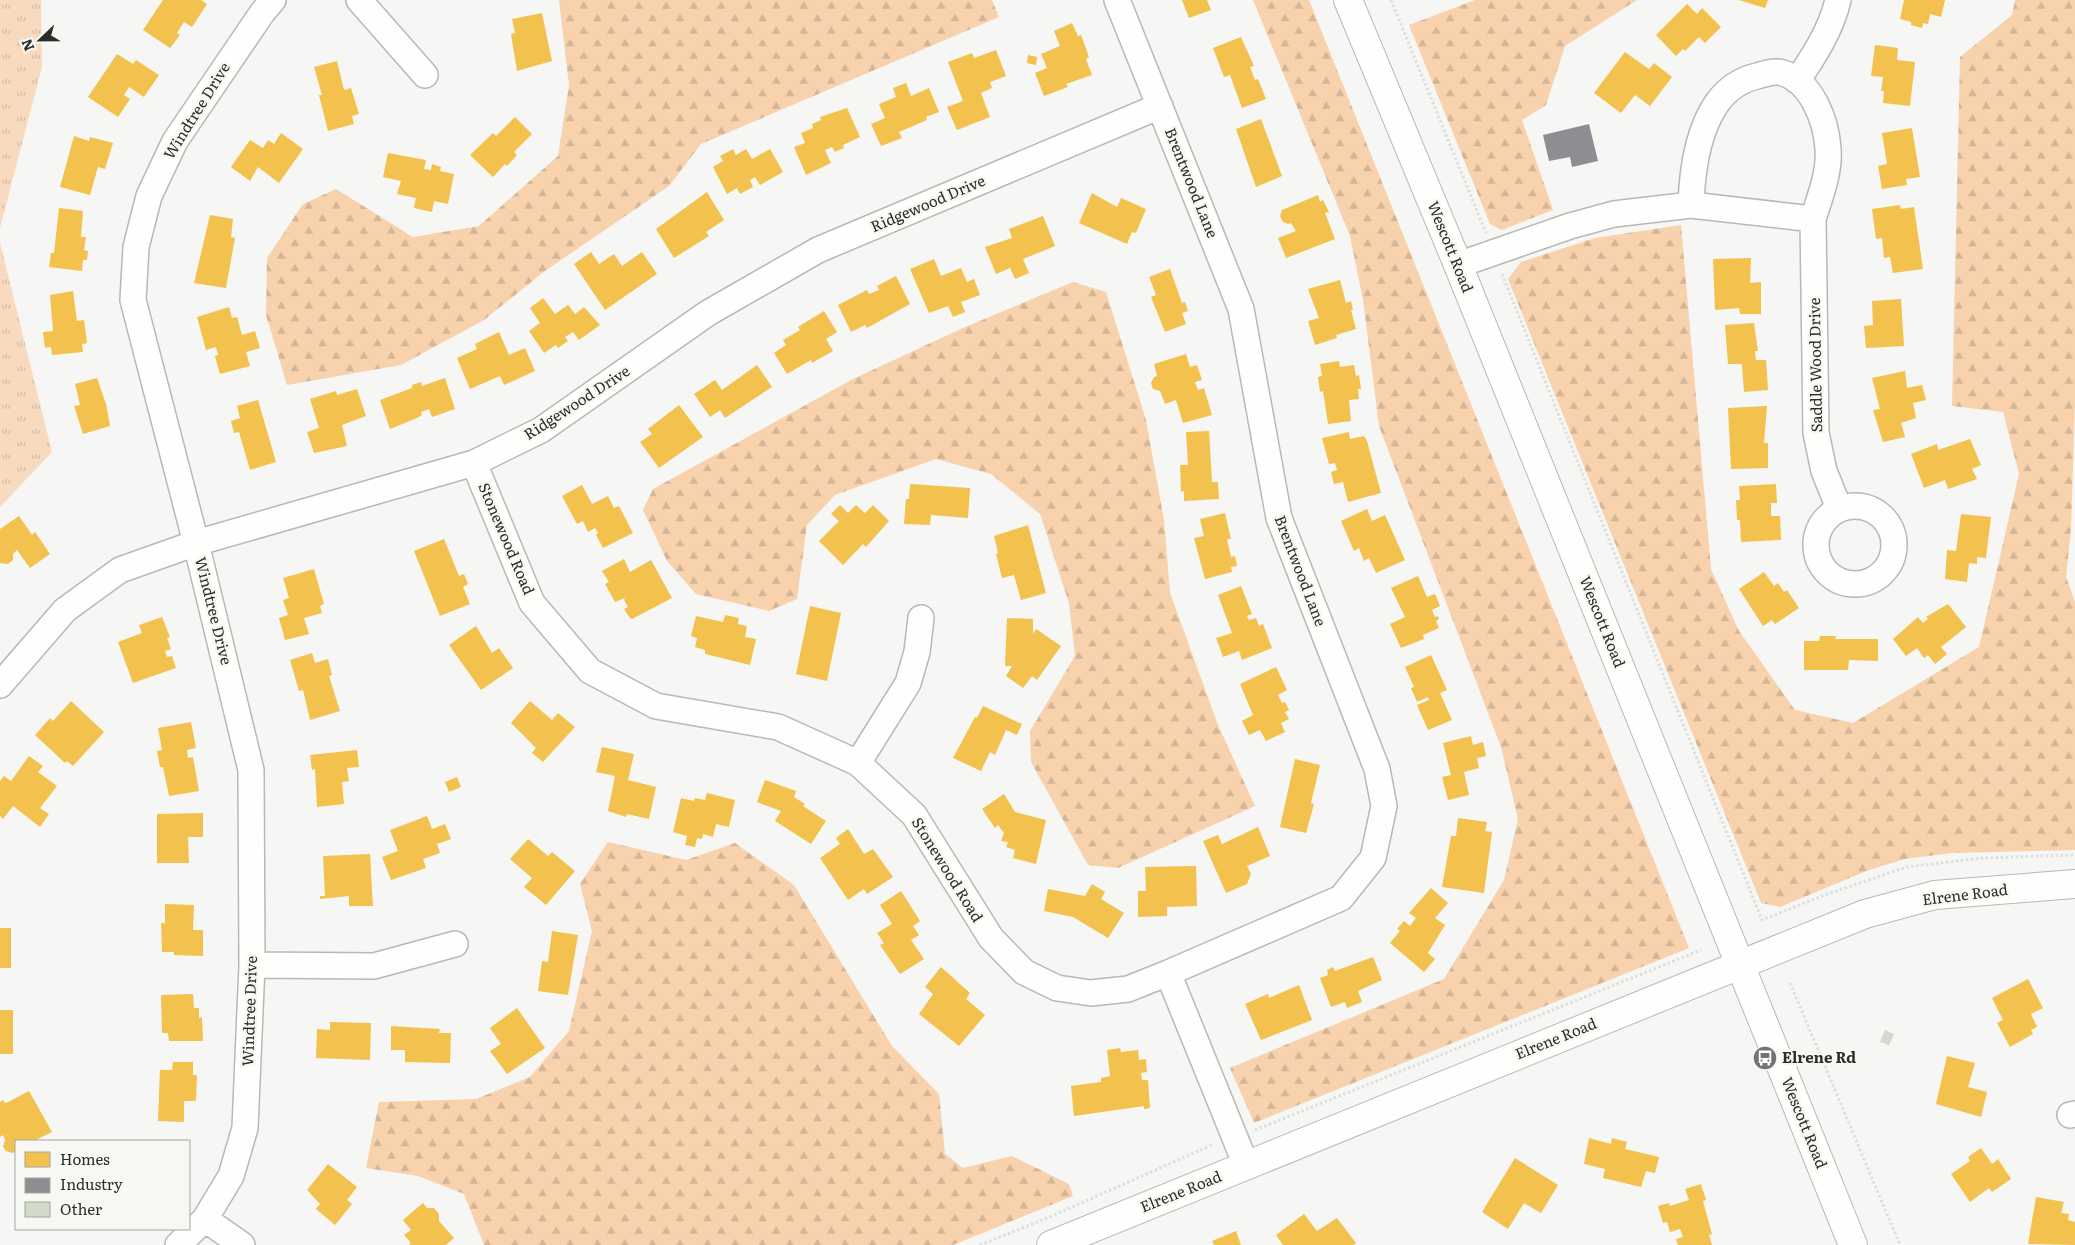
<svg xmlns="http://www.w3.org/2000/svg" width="2075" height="1245" font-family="Literata,serif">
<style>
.forest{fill:url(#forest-firs)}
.park{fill:url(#park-tufts)}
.homes{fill:#f2c14e}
.industry{fill:#8d8d92}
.building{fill:#d1dacb}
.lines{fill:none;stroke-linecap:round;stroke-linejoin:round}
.minor-casing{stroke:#b8b9b7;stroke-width:28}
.tertiary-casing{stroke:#b8b9b7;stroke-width:30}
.path{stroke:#dededd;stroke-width:3;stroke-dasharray:2.5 2.5;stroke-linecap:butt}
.minor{stroke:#fefefd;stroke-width:25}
.tertiary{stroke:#fefefd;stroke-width:28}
.labels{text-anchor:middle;stroke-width:5;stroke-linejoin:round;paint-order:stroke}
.street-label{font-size:15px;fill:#2c2d2b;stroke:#f7f7f3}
.poi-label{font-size:15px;font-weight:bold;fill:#2c2d2b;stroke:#f7f7f3;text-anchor:start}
</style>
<defs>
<pattern id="forest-firs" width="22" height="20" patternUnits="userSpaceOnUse" patternTransform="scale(1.25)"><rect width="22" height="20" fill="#f7d2ad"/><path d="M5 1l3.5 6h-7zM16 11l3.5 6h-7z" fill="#d4b595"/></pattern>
<pattern id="park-tufts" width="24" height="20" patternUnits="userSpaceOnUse" patternTransform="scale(1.25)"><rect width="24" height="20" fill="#f8dbbf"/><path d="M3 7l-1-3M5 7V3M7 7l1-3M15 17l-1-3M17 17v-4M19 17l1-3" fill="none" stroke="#d5bca4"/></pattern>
</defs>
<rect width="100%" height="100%" fill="#f6f6f4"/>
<path class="forest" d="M559,0h433l7,17 -298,127 -32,42 -124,85 -61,49 -83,45 -114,20 -21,-70 1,-57 36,-54 33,-15 77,48 66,-11 79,-70 11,-71z
M1253,0h56l380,948 -435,175 -24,-55 214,-89 60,-99 14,-61 -17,-72 -122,-321 -16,-126 -13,-64z
M1475,0h162l-72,46 -19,59 -24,15 31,90 -51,20 -12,-6 -81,-199z
M2015,0h60v403l-4,126 -5,48 9,25v248l-123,3 -47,6 -36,11 -89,37 -19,-4 -253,-624 13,-17 74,-24 86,-13 30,344 28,62 56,79 58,13 126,-76 40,-173 -16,-62 -51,-6 8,-349 52,-42z
M1073,282l33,10 40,128 18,100 6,73 48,132 37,81 -137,62 -30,-3 -57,-103 -1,-31 45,-75 -6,-53 -29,-89 -49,-40 -55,-15 -101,36 -28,30 -10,74 -28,12 -73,-17 -29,-33 -24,-51 10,-21 200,-110 110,-51z
M608,842l78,18 49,-17 59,42 98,161 47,48 6,60 18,14 49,-12 57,28 4,12 -120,49h-469l-20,-51 -46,-18 -52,-8 13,-66 97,-3 54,-22 39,-46 23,-100 -12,-47z"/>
<path class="park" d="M0,0h41l1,67 -42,161z
M0,243l52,209 -52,55z"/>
<path class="homes" d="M163,0h38l6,4 -15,23 -8,-5 -7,11 3,2 -10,13 -27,-18z
M1182,0h25l4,10 -22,8z
M1739,0h29l-3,8z
M1904,0h41l-4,17 -11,-3 -2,10 -5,-1 -1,5 -11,-3v-3l-11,-3z
M1687,4l10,10 5,-6 19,19 -16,16 -6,-6 -14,14 -2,-2 -7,7 -20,-21z
M542,13l10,48 -35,10 -6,-37 4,-1 -3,-14z
M1072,23l6,13 3,-1 8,22 -3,2 6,16 -26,9 2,3 -24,9 -9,-23 12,-5 -6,-14 19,-8 -6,-15z
M1241,37l13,29 -4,1 5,13 3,-1 8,20 -24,9 -12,-33 -6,2 -11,-29z
M1875,45l23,3 -1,12 18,2 -5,44 -27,-3 1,-12h-3l2,-14 -12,-1z
M996,50l10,26 -16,6 2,6 -11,5 9,24 -33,13 -10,-23 16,-6 -15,-39 24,-9 2,5z
M1625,52l24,17 5,-6 18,14 -22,29 -15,-11 -14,18 -27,-20z
M117,54l16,10 3,-4 23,15 -15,22 -15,-10 -5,8 6,4 -12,18 -30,-20z
M1028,55l9,2 -1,8 -9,-2z
M337,61l7,29 7,-2 8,26 -7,2 2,8 -26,7 -9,-36h3l-8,-28z
M906,83l5,13 18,-8 10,24 -13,5 1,3 -28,12 3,6 -21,8 -10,-22 14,-6 -6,-14 17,-7 -3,-9z
M847,108l13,29 -17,8 1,3 -9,4 -3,-5 -7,3 6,13 -25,12 -12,-28 11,-4 -4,-10 12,-5 -1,-4 9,-4 -1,-3z
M515,117l17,17 -18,18 3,3 -10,11 -2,-2 -12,13 -23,-22 23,-22 3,3z
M1261,119l21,57 -26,11 -20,-58z
M1912,128l8,49 -14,2 1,6 -25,4 -4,-23 9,-2 -5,-31z
M281,133l22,16 -24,34 -21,-16 -8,14 -19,-14 19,-27 13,8 5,-8 6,4z
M74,136l15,5 1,-4 23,6 -8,26 -7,-2 -8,28 -30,-8z
M733,149l3,6 10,-6 6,10 18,-10 13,23 -23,13 -5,-8 -5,3 3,7 -13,7 -3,-6 -10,6 -14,-27 10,-6 -3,-5z
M388,153l38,7 -2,9 7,1 1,-6 9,3 -1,4 14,3 -6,30 -14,-3 -2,11 -18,-4 2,-10 -19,-4 4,-13 -18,-4z
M707,192l17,28 -18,12 3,4 -35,22 -18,-29z
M1092,193l25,14 4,-9 25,11 -10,24 -4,-1 -5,12 -48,-21z
M1318,195l2,7 3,-2 6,12 -4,1 10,26 -49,19 -8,-20 18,-7 -5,-8 -3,1 -5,-2 -3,-6 2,-6z
M1900,205l1,4 13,-2 9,62 -30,4 -3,-16 -6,1 -2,-20 -6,1 -4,-30z
M59,208l24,3 -2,26h5l-2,13 4,1 -1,9h-4l-1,11 -33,-4 2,-14h3z
M210,215l23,4 -2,18 4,1 -9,50 -32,-5z
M1043,216l12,30 -32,13 6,14 -14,6 -5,-11 -14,6 -11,-27 27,-9 -3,-9z
M591,252l8,12 15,-10 8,12 20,-14 15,22 -52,36 -31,-46z
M1751,258l-1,25 11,-1v32h-21l-1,-6 -24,2 -2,-51z
M934,259l7,17 20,-8 6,14 7,-3 6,16 -19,7 4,10 -12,5 -5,-11 -19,7 -19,-44z
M1170,269l12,34 3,-1 3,9 -6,2 4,11 -21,8 -14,-35 5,-2 -7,-18z
M896,276l14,28 -43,24 -2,-3 -14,7 -13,-27 29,-15 2,4 10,-4 -2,-4z
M1340,280l6,23 5,-2 2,9h-2l5,19 -20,6 1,3 -22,7 -7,-24 11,-3 -11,-29z
M73,291l4,30 7,-1 3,23 -5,1 1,8 -31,3 -1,-8 -6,1 -2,-16 10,-1 -3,-36z
M543,298l12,16 13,-9 7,9 9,-7 16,18 -21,15 -6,-8 -8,5 3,4 -10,7 -2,-3 -12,8 -15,-22 11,-8 -10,-15z
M1901,299l3,47 -38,2 -2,-22 9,-1 -1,-24z
M229,307l3,11 5,-1 5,18 13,-4 5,17 -14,4 4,14 -30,8 -5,-18 3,-1 -2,-8 -10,3 -9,-33z
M824,311l13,21 -11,7 7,12 -21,12 -1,-3 -24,14 -13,-21 12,-8 -3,-5 17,-10 -2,-3z
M1754,323l4,28h-3l1,9h10l2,30 -24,2 -2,-28h-14l-3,-39z
M499,332l10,23 16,-7 10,23 -31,14 -4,-9 -30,13 -13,-31 20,-9 -2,-5z
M1186,354l4,13 7,-2 5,15 -7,2 3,8 6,-2 8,27 -29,8 -7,-23 -11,4 -5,-13 -7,-2 -2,-6 3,-6 3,-1 -3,-12z
M1339,361l1,6 14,-2 2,11 3,-1 2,14h-3l1,10 -10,1 2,21 -23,3 -5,-33 -3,1 -2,-15 4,-1 -2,-12z
M757,365l15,22 -47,31 -5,-8 -10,7 -16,-23 21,-14 7,10z
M1905,371l2,17 15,-3 4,15 -13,3 3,15 -15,5 4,14 -22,5 -10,-32 7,-1 -8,-31z
M97,378l9,26 4,22 -27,8 -9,-28 6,-1 -5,-21z
M445,378l10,31 -23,8 -3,-8 -8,3 1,3 -5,3 -27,11 -10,-29 32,-12v-3l9,-3 1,4z
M357,389l9,27 -24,9 5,21 -33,7 -7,-21 12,-4 -9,-29 26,-8 1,4z
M258,400l18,62 -26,8 -11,-38 -5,1 -3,-12 9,-3 -3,-12z
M679,405l24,32 -44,31 -19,-26 12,-8 -4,-5z
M1767,406l-3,37h4v25l-37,1 -3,-61z
M1209,431l3,51h6l1,17 -35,2v-10l-3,1 -1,-27h8l-2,-33z
M1349,432l1,7 14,-3 3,5 14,52 -33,9 -5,-20 -9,2 -3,-12 6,-2 -2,-7 -6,1 -7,-26z
M1970,439l11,26 -9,4 5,10 -29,10 -3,-9 -21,8 -13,-34 26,-10 1,6z
M910,484l60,4 -2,30 -37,-3 -1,10 -26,-1 2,-25h3z
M1776,484l1,19h-6v13h9l1,24 -40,2 -1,-22h-3l-1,-20h4l-1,-14z
M582,485l10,19 16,-8 6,12 5,-2 14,27 -30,15 -7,-13 2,-2 -3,-5 -7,4 -5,-11 -6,3 -15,-28z
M840,505l8,8 8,-8 9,8 8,-8 16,16 -23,26 -3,-3 -20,21 -24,-24 20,-20 -8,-7z
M1367,509l5,12 13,-6 20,45 -29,13 -7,-15 -5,3 -5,-13 -5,3 -13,-30z
M1225,513l6,26h-4l4,18 4,-1 2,10 -6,1 1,5 -27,7 -11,-41 10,-2 -4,-17z
M1961,514l30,3 -5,41 -9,-1v7l-8,-1 -2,19 -22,-3 2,-29 9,1z
M19,516l13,19 3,-3 15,22 -20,14 -13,-18 -4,4v6l-5,4 -8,-1v-34z
M1028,525l18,68 -25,7 -7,-25 -12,3 -6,-24 2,-1 -4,-17z
M444,539l15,37 5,-2 4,10 -5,3 7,17 -30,12 -26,-65z
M624,559l6,13 21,-12 21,38 -40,21 -2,-1 -6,-9 4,-2 -4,-7 1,-2 -10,4 -10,-18 4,-2 -7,-11z
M314,569l10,35 -4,2 2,7 -18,5 5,16 -24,6 -6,-22 9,-3 -5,-15 6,-2 -6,-20z
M1764,572l10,14 4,-3 6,9 3,-2 12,18 -24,16 -3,-4 -9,6 -24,-37z
M1418,576l9,21 8,-3 5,12 -8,4 3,7 3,-1 1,3 -3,2 3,7 -16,7 1,4 -23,9 -11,-24 15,-7 -14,-29z
M1241,586l11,28 -5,2 2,4 7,-2 3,8 4,-2 9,24 -30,12 -3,-9 -16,6 -7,-19 16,-5 -14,-38z
M1948,604l18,23 -25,20 6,7 -12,10 -7,-9 -4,3 -7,-10 -11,8 -13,-17 25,-22 5,6 5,-4 -2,-2z
M810,606l31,7 -14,68 -31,-7z
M725,615l14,3 -1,6 9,2 -2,11 11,2 -6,26 -45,-11v-4l-10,-3 2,-9 -6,-2 5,-20 27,6z
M162,617l8,20 -3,1 4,11 -6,2 2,6 5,-1 4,12 -43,15 -15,-41 24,-9 -3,-8z
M1007,618l26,1v15l3,-5 25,17 -24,34 -5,-4 -9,12 -17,-12 6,-10h-7z
M476,626l16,27 7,-5 14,20 -32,22 -32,-45z
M1820,636h16l-1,3h43v22l-29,-1 -1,10h-44v-29h15z
M312,653l3,10 13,-4 4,16 -3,1 11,35 -30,9 -7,-30 -4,1 -9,-31z
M1431,655l16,35 -7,3 12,27 -24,10 -11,-25 12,-5 -1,-3 -11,5 -6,-14 3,-1 -9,-20z
M1276,667l11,23 -9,5 4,8 3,-1 4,8 -4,2 4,7 -8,4 4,9 -19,9 -6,-11 -11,5 -7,-14 11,-6 -13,-31z
M71,701l33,31 -31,34 -6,-5 -2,2 -30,-28 15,-17 3,3z
M530,701l22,19 6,-7 17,14 -32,35 -11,-9 4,-5 -25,-25z
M983,706l39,18 -5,11 -11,-5 -11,25 -5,-3 -9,19 -28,-13 22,-41 2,1z
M191,722l5,26 -9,2 1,8 5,-1 6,34 -30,5 -6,-29h-3l-3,-16 5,-1 -4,-22z
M1471,736l2,9 10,-3 3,14 -9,2 2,10 -15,4 5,23 -21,5 -6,-23 9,-2 -8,-32z
M602,747l32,7 -6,26 28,7 -7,32 -22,-5 -1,3 -18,-6 7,-35 -19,-4z
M357,750l2,17 -12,1 2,13 -7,1 2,22 -27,3 -2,-38 -3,1 -2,-15z
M29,756l14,10 -5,6 19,14 -17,22 9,6 -9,13 -27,-21 -10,13 -3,-3v-35l4,-5 7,5z
M1295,759l25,6 -9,38 3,1 -8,29 -26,-6z
M457,777l4,10 -12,5 -4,-10z
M765,780l31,11 -2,6 11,7 -2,2 23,15 -15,23 -36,-23 6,-10 -24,-9z
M707,793l28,7 -6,27 -13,-3 -3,13 -10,-3 -1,5 -5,-1 -2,9 -10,-2 2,-9 -14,-4 8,-34 13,3 1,-3 10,2z
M1004,794l11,18 31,8 -10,44 -23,-6 2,-8 -9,-3 2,-5 -7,-1 3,-8 -6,-8 -3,3 -13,-19z
M203,813v24h-15l1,26h-32v-49z
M427,816l5,13 13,-5 6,15 -14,5 3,9 -17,6 3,9 -35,12 -9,-23 16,-6 -8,-21z
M1458,818l29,4 -2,9 7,1 -8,61 -42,-6 9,-51h5z
M1258,827l12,29 -23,10 4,8 -4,10 -21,9 -23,-52 15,-6 4,9z
M848,829l16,25 9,-5 20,28 -26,17 -3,-5 -16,11 -28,-42 20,-14 -4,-6z
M528,839l20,17 4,-4 23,19 -29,34 -22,-18 8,-9 -22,-19z
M370,854l3,52h-24v-10l-29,3v-3h5l-2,-40z
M1196,866l1,40 -30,1v9l-29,1v-26h8l-1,-24z
M1092,884l13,8 -4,7 23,14 -16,25 -35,-21 -29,-6 4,-22 37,7z
M1431,888l17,15 -13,15 10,7 -17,28 7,6 -11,13 -34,-29 10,-12 -3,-2 7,-8 6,5 6,-8 -7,-5z
M901,891l19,30 -7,5 6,9 -8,5 13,19 -24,15 -20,-29 4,-2 -7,-10 15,-9 -12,-19z
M165,904l29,1 -1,25h10v26l-29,-1v-3h-12l-1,-29h4z
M0,928h11v40h-11z
M552,931l26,4 -10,60 -30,-4 4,-30 6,1z
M1373,957l9,23 -24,11 4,11 -15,6 -2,-6 -14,5 -11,-29 8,-3 -1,-5 6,-3 2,4z
M941,967l29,26 -4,6 19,16 -26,31 -40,-32 14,-20 -8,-7z
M2028,979l15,29 -12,6 6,13 -6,3 2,4 -23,13 -13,-24 6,-3 -11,-22z
M1299,985l13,35 -51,20 -16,-36 23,-10 1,4z
M193,994l1,14h5v10l3,-1 1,24h-34l-1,-8h-6l-1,-38z
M517,1008l28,40 -38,26 -17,-23 11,-7 -11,-16z
M0,1010h13v44h-13z
M330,1022l41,1 -1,37 -54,-2 1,-29 13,1z
M391,1026l49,3 -1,4h12l-1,30 -45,-1v-12h-14z
M1120,1048l1,4 17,-2 1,10 7,-1 1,13 -6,1 1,7h6l2,28 -6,1v-3l-70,10 -3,-30 30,-4v-4l9,-2 -3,-26z
M1947,1056l28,7 -7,24 19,5 -6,25 -45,-13z
M173,1062h20v13h4l-1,26h-12v21l-26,-1 2,-51h12z
M29,1091l23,41 -18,9h-18v10l-4,2 -6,-2 -3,-4 2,-7 -2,-5 -3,2v-35l3,-2 2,3 3,-1z
M1589,1138l22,6 1,-6 15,4 -2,7 34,8 -4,16 -9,-2 -5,16 -38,-9 2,-9 -21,-5z
M1981,1148l11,16 6,-5 13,20 -19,13 -3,-4 -19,14 -19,-28 19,-13 -2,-4z
M1515,1158l43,27 -17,28 -17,-10 -16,26 -26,-17z
M328,1164l29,23 -10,13 5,4 -17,21 -19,-16 4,-5 -13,-14z
M1701,1184l5,16 -3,1 9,33 -3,1 3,10h-34l-2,-6 7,-2 -3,-8 -10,3 -3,-10 -4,1 -5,-17 11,-3 1,3 19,-6 -4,-11z
M2036,1197l28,5 -3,11 8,1 -1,6 7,2v23l-47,-1z
M423,1203l4,5h7l5,6v7l15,17 -8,7h-37l2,-2 -7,-8 7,-5 -8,-10z
M1304,1214l13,17 20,-13 19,25 -3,2h-70l-7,-10z
M1236,1231l5,14h-27l-2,-4z"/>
<path class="industry" d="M1589,124l9,37 -26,6 -2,-10 -21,4 -6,-26z"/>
<path class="building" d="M1885,1030l9,4 -5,11 -9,-3z"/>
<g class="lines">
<g class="minor-casing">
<path id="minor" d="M359,0l66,75
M1797,81c17,-25 34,-51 41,-81
M1813,219l3,214 8,38 15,37
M1458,265l112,-39 44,-12 77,-9 122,14c7,-22 17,-47 15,-71 -2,-27 -16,-66 -45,-75 -8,-3 -18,1 -26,3 -17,4 -30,13 -40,27 -20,29 -25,69 -26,102
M474,463l58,140 58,68 66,35 122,21 80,36 56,52 77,123 33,34 33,16 34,5 37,-4 40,-16 173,-75 32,-40 11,-52 -7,-37 -98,-251 -38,-209 -124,-309
M1816 545a39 39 0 1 1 78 0a39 39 0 1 1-78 0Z
M0,685l65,-75 55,-40 76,-27 278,-80 67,-33 167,-117 110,-63 342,-144
M858,763l50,-80 9,-31 4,-34
M252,965l122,1 81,-22
M1168,973l78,192
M2070,1115l5,-1
M205,1219l37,26
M178,1245l27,-26 26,-43 14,-48 7,-163 -1,-195 -55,-227 -63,-243 3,-53 13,-51 26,-55 87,-128 11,-13"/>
</g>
<g class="tertiary-casing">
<path id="tertiary" d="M1348,0l110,265 395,980
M1051,1245l814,-331 70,-19 140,-11"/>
</g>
<path class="path" d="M1391,0l95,233
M1502,274l260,646 65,-26 80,-27 75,-9 93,-3
M1790,983l110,262
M1255,1130l446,-180
M980,1245l72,-29 162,-72"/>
<use href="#minor" class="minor"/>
<use href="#tertiary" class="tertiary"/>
</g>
<defs>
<g id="bus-disc" transform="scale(1.25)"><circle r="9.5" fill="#737371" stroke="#f7f7f3"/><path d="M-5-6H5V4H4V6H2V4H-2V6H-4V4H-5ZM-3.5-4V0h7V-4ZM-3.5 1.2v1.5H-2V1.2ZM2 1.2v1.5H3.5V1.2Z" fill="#fff"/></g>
</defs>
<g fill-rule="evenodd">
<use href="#bus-disc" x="1765" y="1058"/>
</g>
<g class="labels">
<g class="street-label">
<text transform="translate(197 111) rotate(-58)" y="5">Windtree Drive</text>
<text transform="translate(1191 183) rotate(68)" y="5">Brentwood Lane</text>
<text transform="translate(928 204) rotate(-23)" y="5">Ridgewood Drive</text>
<text transform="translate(1450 247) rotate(68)" y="5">Wescott Road</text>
<text transform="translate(1816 365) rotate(-91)" y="5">Saddle Wood Drive</text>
<text transform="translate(577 403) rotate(-33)" y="5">Ridgewood Drive</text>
<text transform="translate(506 539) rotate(67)" y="5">Stonewood Road</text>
<text transform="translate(1300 571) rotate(69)" y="5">Brentwood Lane</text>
<text transform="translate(213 611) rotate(76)" y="5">Windtree Drive</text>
<text transform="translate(1602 622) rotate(68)" y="5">Wescott Road</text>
<text transform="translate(947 870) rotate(58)" y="5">Stonewood Road</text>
<text transform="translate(1965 895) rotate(-7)" y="5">Elrene Road</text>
<text transform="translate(250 1011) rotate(-88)" y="5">Windtree Drive</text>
<text transform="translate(1556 1039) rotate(-22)" y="5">Elrene Road</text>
<text transform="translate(1804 1123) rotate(68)" y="5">Wescott Road</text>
<text transform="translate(1181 1192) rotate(-22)" y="5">Elrene Road</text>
</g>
<g class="poi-label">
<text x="1782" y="1063">Elrene Rd</text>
</g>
</g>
<rect x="15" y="1140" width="175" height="90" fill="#f7f7f3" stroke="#a6a6a3"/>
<rect x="25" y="1152" width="25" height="15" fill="#f2c14e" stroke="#a6a6a3"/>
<text x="60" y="1165" font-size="15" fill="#2c2d2b">Homes</text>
<rect x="25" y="1178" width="25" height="15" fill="#8d8d92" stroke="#a6a6a3"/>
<text x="60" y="1190" font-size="15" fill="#2c2d2b">Industry</text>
<rect x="25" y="1202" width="25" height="15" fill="#d1dacb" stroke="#a6a6a3"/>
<text x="60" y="1215" font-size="15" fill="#2c2d2b">Other</text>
<g transform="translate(40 40) rotate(248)" stroke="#f7f7f3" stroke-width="4" paint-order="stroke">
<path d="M0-4L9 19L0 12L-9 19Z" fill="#2c2d2b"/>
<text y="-8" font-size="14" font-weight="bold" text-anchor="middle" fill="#2c2d2b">N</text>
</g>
</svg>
